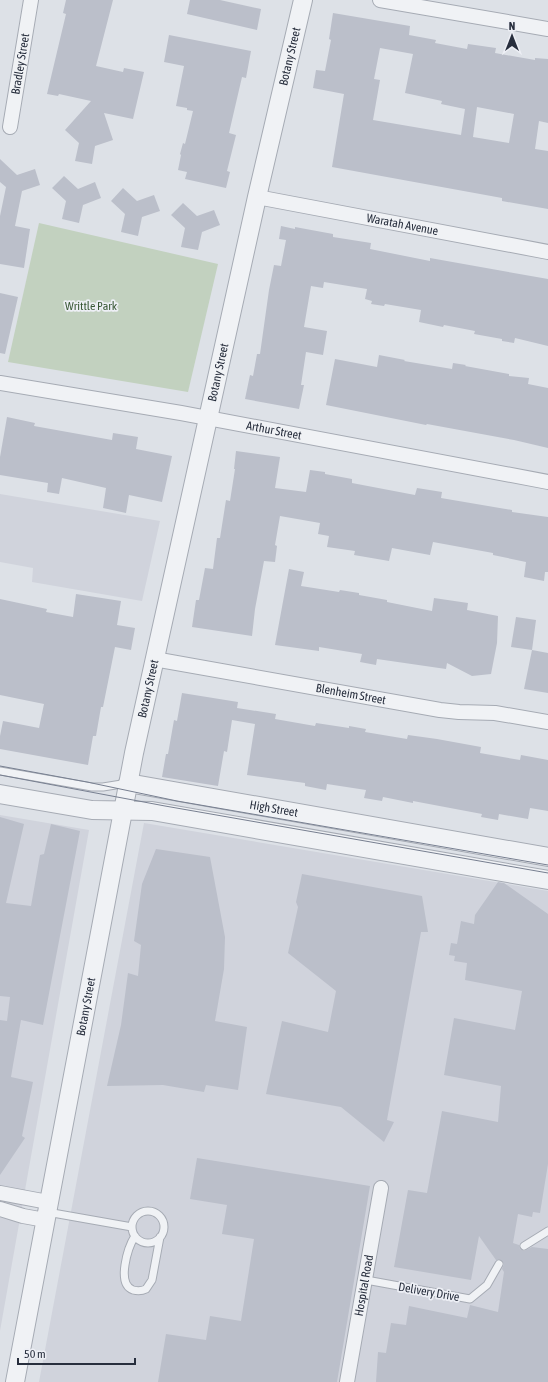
<svg xmlns="http://www.w3.org/2000/svg" width="548" height="1382" font-family="'Asap Condensed',sans-serif">
<style>
.built{fill:#d0d3dc}
.green{fill:#c2d1bf}
.building{fill:#bbbfca;fill-rule:evenodd}
.lines{fill:none;stroke-linecap:round;stroke-linejoin:round}
.service-casing{stroke:#a6abb4;stroke-width:9}
.minor-casing{stroke:#a6abb4;stroke-width:16}
.tertiary-casing{stroke:#a6abb4;stroke-width:20}
.service{stroke:#f0f2f5;stroke-width:7}
.minor{stroke:#f0f2f5;stroke-width:14}
.tertiary{stroke:#f0f2f5;stroke-width:18}
.tram{stroke:#777f90;stroke-width:1}
.labels{text-anchor:middle;stroke-width:3.5;stroke-linejoin:round;paint-order:stroke}
.street-label{font-size:12px;fill:#272e3d;stroke:#edeff5}
.park-label{font-size:12px;fill:#395835;stroke:#edeff5}
</style>
<rect width="100%" height="100%" fill="#dde1e7"/>
<path class="built" d="M0,494l160,27 -18,80 -110,-19 1,-14 -33,-6z
M0,815l89,15 -89,501z
M144,823l404,68v491h-509z"/>
<path class="green" d="M39,223l179,41 -30,128 -180,-30z"/>
<path class="building" d="M66,0h47l-17,66 27,6 1,-4 20,4 -11,47 -29,-6 9,27 -18,6 -3,18 -17,-3 4,-18 -14,-13 26,-29 -32,-7 -1,2 -11,-2 19,-80 -3,-1z
M190,0h30l41,9 -4,21 -70,-16z
M333,13l77,13 -1,9 27,5 -1,3 32,6 1,-5 28,4 -1,5 40,7v-2l13,1v64l-9,-2 -4,28 13,2v58l-46,-8v-3l-170,-31 12,-73 -31,-6 3,-18 9,1 6,-31 -2,-1zM380,48l33,6 -8,39 37,8 -1,3 24,5 -4,26 -88,-15 7,-40 -6,-1zM477,107l37,7 -5,29 -36,-6z
M169,35l82,16 -5,27 -4,-1 -13,56 7,2 -9,36 3,1 -4,16 -41,-9 2,-7 -9,-2 3,-15 -1,-1 3,-11 2,1 8,-33 -6,-1v-2l-11,-2 8,-40 -20,-4z
M0,159l17,16 18,-6 5,16 -18,6 -7,35 15,3 -6,39 -24,-4v-48l6,-29 -6,-5z
M64,176l14,13 17,-7 6,16 -18,7 -4,18 -17,-4 4,-18 -14,-13z
M123,188l14,13 17,-6 6,16 -18,6 -4,19 -17,-4 4,-18 -14,-13z
M183,203l14,13 17,-6 6,15 -18,7 -4,18 -17,-3 4,-19 -14,-13z
M281,226l14,3v-2l38,7v3l38,6 -1,6 60,12v-3l118,21v67l-33,-8 -1,5 -12,-2v-2l-28,-5 1,-3 -31,-6 -1,2 -24,-5 2,-12 -36,-6 -1,2 -13,-2 1,-3 -7,-2 2,-10 -43,-7 -1,6 -12,-2 -7,41 23,4 -4,24 -17,-3 -5,33h3l-5,24 -54,-10 5,-24 3,1 4,-22h3l9,-64 5,-25 7,1 5,-26 -7,-1z
M0,293l18,4 -13,57 -5,-1z
M379,355l26,5 -1,1 48,8 1,-6 13,2 -1,1 44,8v2l20,2 -1,6 20,4v60l-34,-8 -87,-16 -1,1 -100,-20 9,-46 42,8z
M7,417l28,6 -1,3 78,14 1,-7 25,4 -2,12 36,7 -10,46 -33,-7 -3,18 -23,-5 3,-20 -44,-10 -3,16 -12,-2 1,-9 -48,-8v-18z
M236,451l44,6 -5,31 31,4 4,-22 15,2v2l27,5v4l63,12 2,-7 25,4 -1,6 71,12v2l36,5v55h-3l-1,9 -20,-4 2,-15 -33,-7v-2l-60,-11 -3,13 -38,-7 -3,13 -35,-6 1,-4 -28,-4 2,-11 -11,-2 2,-11 -40,-7 -5,29 2,1 -2,16 -11,-1 -9,48 -3,27 -60,-9 4,-27h3l6,-32 8,1 4,-31h3l6,-38 4,1 5,-32h-1z
M289,569l15,3 -3,14 38,6 1,-2 19,3v2l28,5v2l45,9 2,-13 34,5 -1,7 31,6 -1,27 -6,31 -19,2 -25,-13 -1,6 -69,-10 -1,6 -16,-3 2,-8 -43,-7v4l-44,-6z
M76,594l45,7 -4,24 18,3 -4,22 -16,-3 -12,60h-2l-5,29h-3l-5,29 -88,-16v-13l3,-15 36,7 5,-24 -44,-9v-96l47,10 -1,3 27,5z
M516,617l20,3 -4,30 -21,-3z
M532,650l16,3v40l-24,-4z
M182,693l56,9 -1,6 39,6 -1,5 40,7 1,-3 33,5v-2l17,3 -1,3 42,7 1,-4 29,4 44,8 -1,6 40,7 1,-5 27,5v51l-18,-3 -2,11 -29,-5 -1,6 -17,-3 1,-3 -69,-13v2l-30,-6 -1,4 -18,-3 2,-8 -39,-6 -1,6 -21,-4v-3l-58,-8 8,-51 -23,-4 -5,32 -3,-1 -6,35 -56,-9 4,-23h2l6,-34 3,1z
M0,817l24,7 -18,79 25,3 9,-51 4,-1 7,-30 29,7 -37,194 -22,-5 -8,45 -2,12 22,5 -11,54 3,2 -25,37v-155l7,1 3,-24 -10,-1z
M156,849l54,8 15,80 -1,32 -9,52 32,6 -9,63 -32,-5 -2,7 -41,-7 -56,1 14,-61 7,-52 10,3 3,-31 -7,-4 8,-57z
M302,874l120,22 6,36h-7l-34,188 7,2 -10,20 -43,-35 -75,-13 16,-73 46,11 8,-41 -48,-38 10,-46 -2,-5z
M498,882l6,1 44,31v250l-8,49 -7,-1 -1,5 -14,-3 -5,29 6,2 1,4 4,2 8,-4 16,2v133h-172l2,-30 8,1 5,-30 15,2 3,-19 58,12 3,-13 28,7 6,-40 -2,-3 2,-5 -3,-4h-5l-17,-24 -8,44 -77,-13 14,-77 19,3 15,-82 56,11 3,-36 -57,-11 10,-57 61,12 7,-39 -57,-11 2,-17 -13,-2 1,-5 -6,-1 2,-12 6,1 4,-23 13,3 1,-9z
M197,1158l173,28 -33,196h-179l8,-48 40,6 4,-24 31,5 13,-82 -32,-5 5,-29 -37,-6z"/>
<g class="lines">
<g class="service-casing">
<path id="service" d="M0,771l92,16h11l25,-4
M132 1227a16 16 0 1 1 32 0a16 16 0 1 1-32 0Z
M47,1212l85,15
M135,1236c-7,11 -19,48 -2,54 4,1 9,1 13,-1l6,-9 8,-43
M524,1246l24,-15
M366,1280l104,19 17,-14 12,-21"/>
</g>
<g class="minor-casing">
<g id="minor">
<path d="M380,0l168,29"/>
<path id="s1" d="M10,127l21,-127"/>
<path id="s2" d="M257,197l291,55"/>
<path id="s3" d="M0,383l181,30 367,69"/>
<path id="s4" d="M154,659l286,51 19,2 36,1 53,9"/>
<path d="M0,1193l48,9"/>
<path d="M0,1209l23,7 22,4"/>
<path id="s5" d="M347,1382l34,-194"/>
</g>
</g>
<g class="tertiary-casing">
<g id="tertiary">
<path id="s6" d="M128,783l420,74"/>
<path d="M0,794l92,16 60,1 396,69"/>
<path id="s7" d="M15,1382l119,-629 123,-556 46,-197"/>
</g>
</g>
<use href="#service" class="service"/>
<use href="#minor" class="minor"/>
<use href="#tertiary" class="tertiary"/>
<path class="tram" d="M0,766l87,16 90,19 371,64
M0,775l165,31 383,67"/>
</g>
<g class="labels">
<g class="street-label">
<text dy="4" stroke="none"><textPath href="#s7" startOffset="1354">Botany Street</textPath></text>
<text dy="4" stroke="none"><textPath href="#s1" startOffset="64">Bradley Street</textPath></text>
<text dy="4" stroke="none"><textPath href="#s2" startOffset="148">Waratah Avenue</textPath></text>
<text dy="4" stroke="none"><textPath href="#s7" startOffset="1030">Botany Street</textPath></text>
<text dy="4" stroke="none"><textPath href="#s3" startOffset="278">Arthur Street</textPath></text>
<text dy="4" stroke="none"><textPath href="#s7" startOffset="706">Botany Street</textPath></text>
<text dy="4" stroke="none"><textPath href="#s4" startOffset="200">Blenheim Street</textPath></text>
<text dy="4" stroke="none"><textPath href="#s6" startOffset="148">High Street</textPath></text>
<text dy="4" stroke="none"><textPath href="#s7" startOffset="382">Botany Street</textPath></text>
<text dy="4" stroke="none"><textPath href="#s5" startOffset="98">Hospital Road</textPath></text>
<text transform="translate(429 1292) rotate(10)" y="4">Delivery Drive</text>
</g>
<g class="park-label">
<text x="91" y="310">Writtle Park</text>
</g>
</g>
<g transform="translate(512 36)" stroke="#edeff5" stroke-width="3" paint-order="stroke">
<path d="M0-3L7 15L0 10L-7 15Z" fill="#272e3d"/>
<text y="-6" font-size="11" font-weight="bold" text-anchor="middle" fill="#272e3d">N</text>
</g>
<path d="M18 1358v6h117v-6" fill="none" stroke="#272e3d" stroke-width="2"/>
<text x="24" y="1358" font-size="12" fill="#272e3d" stroke="#edeff5" stroke-width="3" paint-order="stroke">50 m</text>
</svg>
